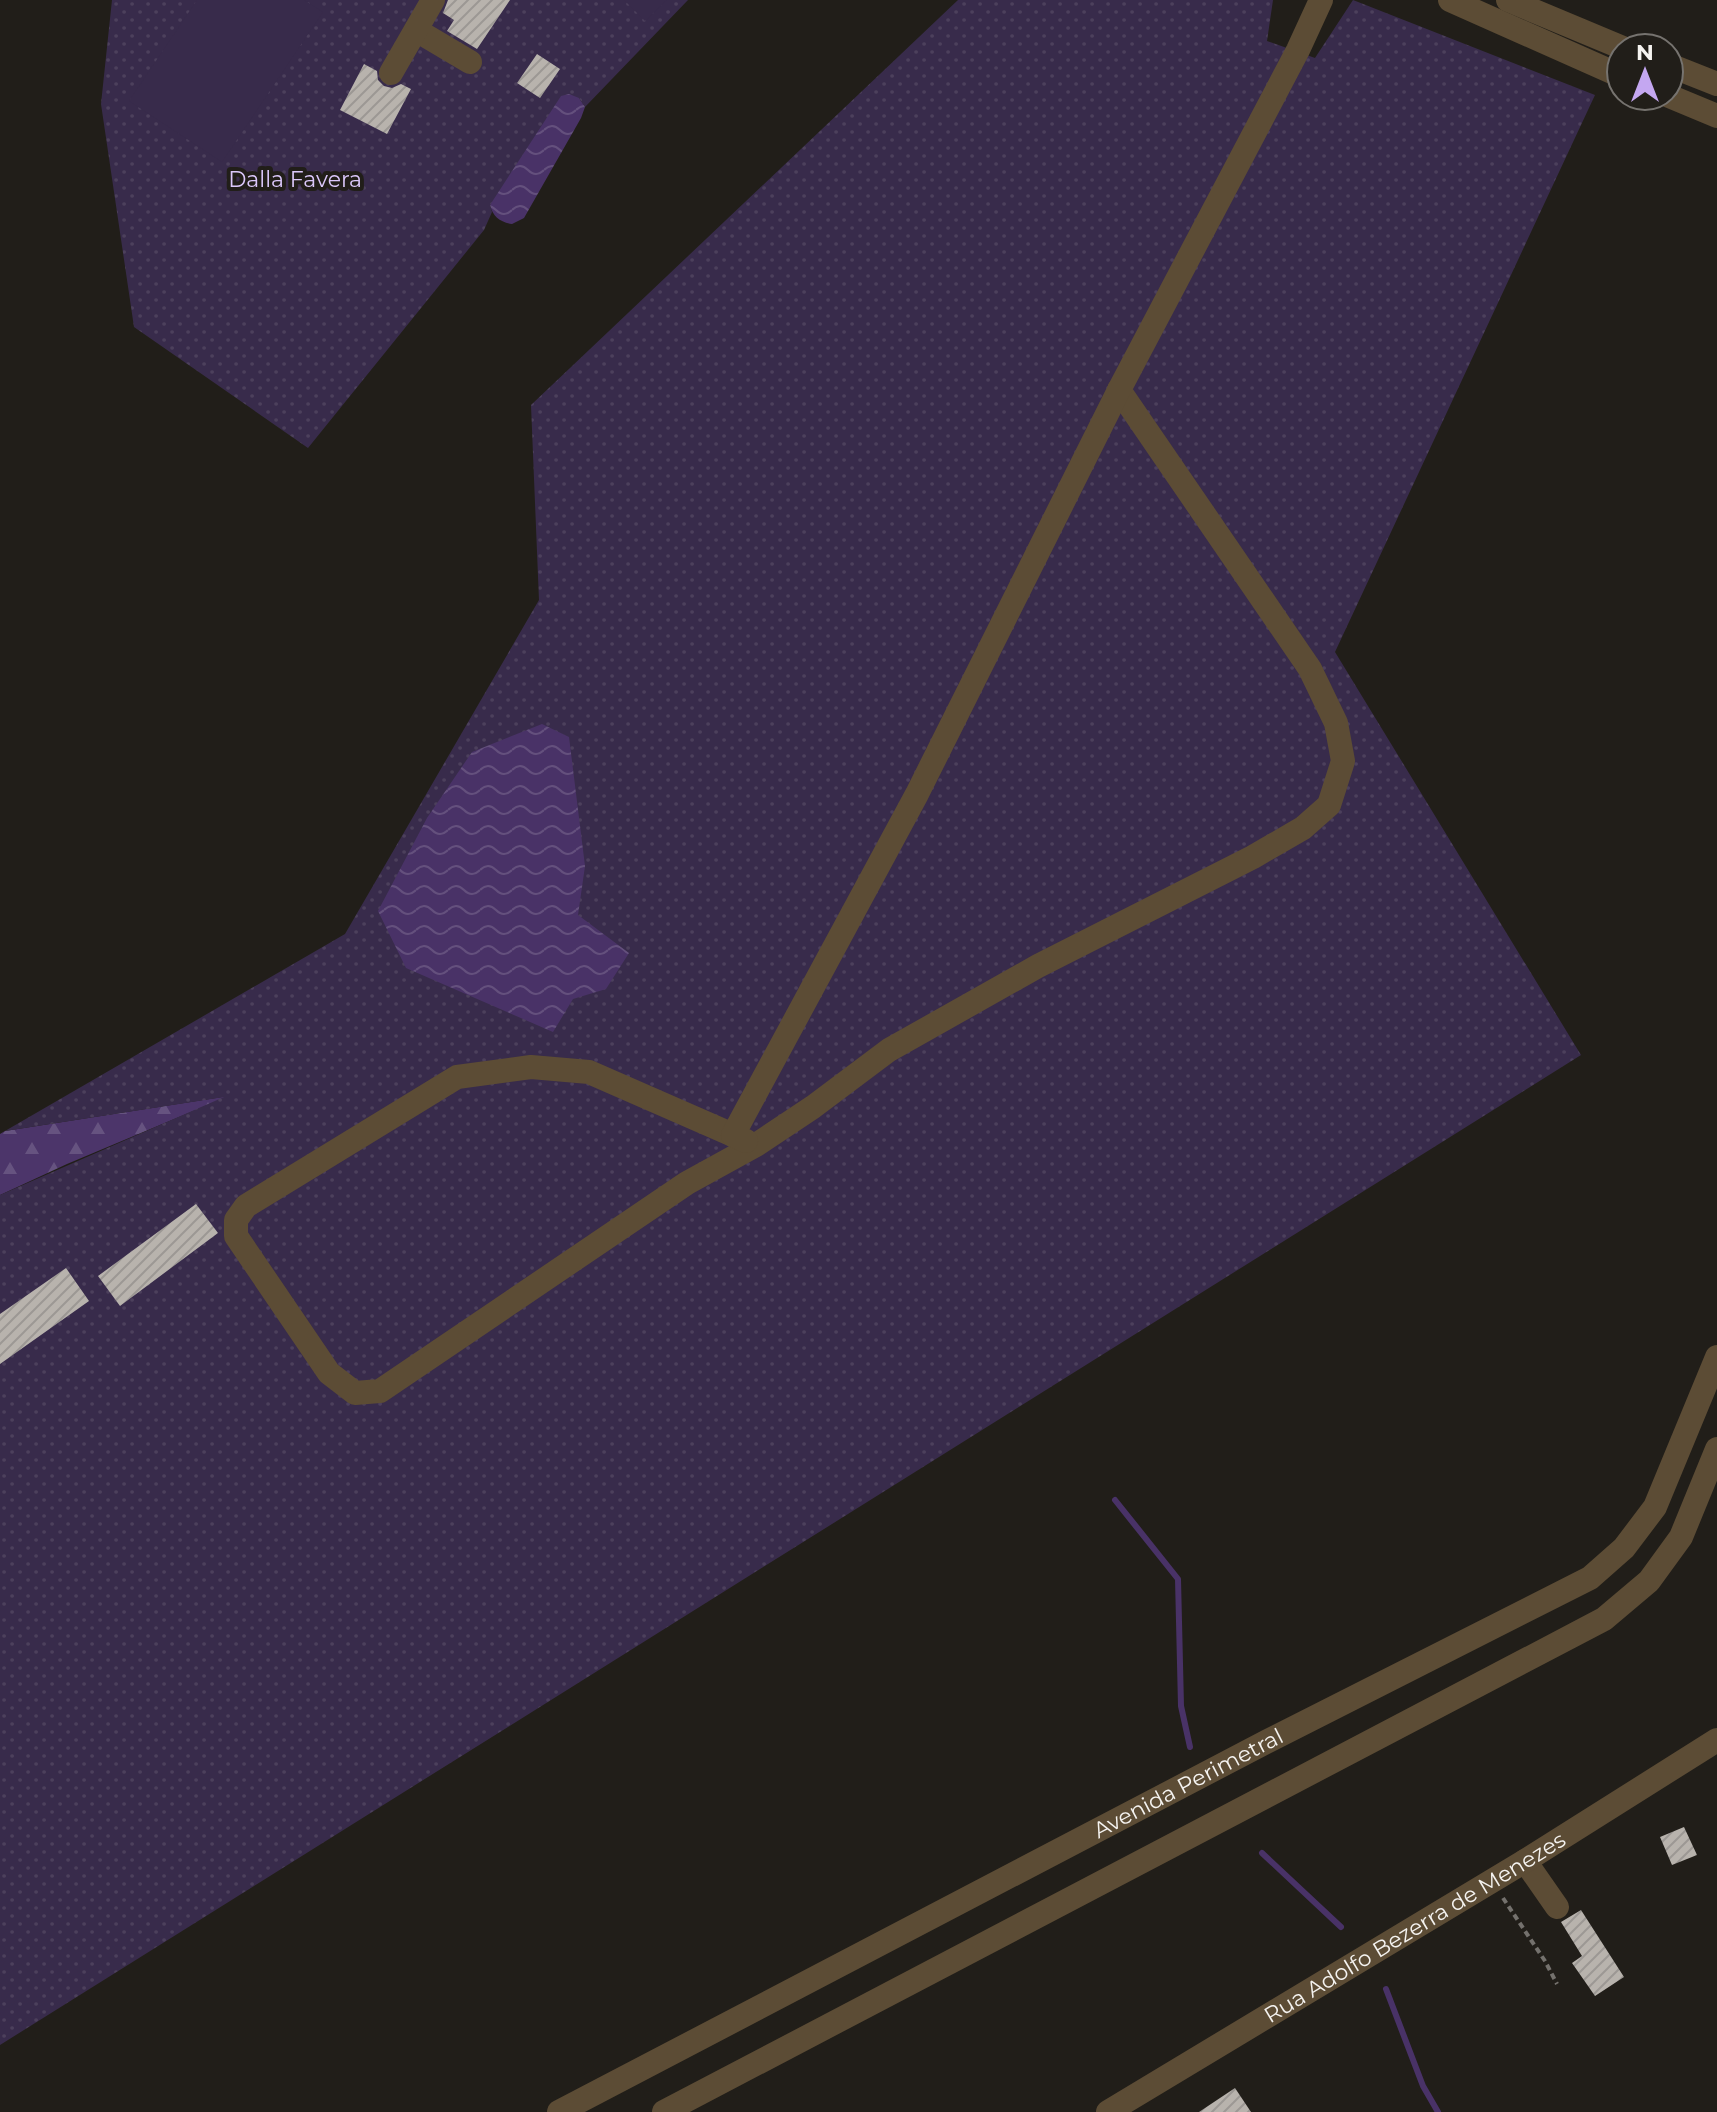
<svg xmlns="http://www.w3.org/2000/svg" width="1717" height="2112" font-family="Montserrat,sans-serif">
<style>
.forest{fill:url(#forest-firs)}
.park{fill:url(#park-dots)}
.pitch{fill:#382b4b}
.water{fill:url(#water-waves)}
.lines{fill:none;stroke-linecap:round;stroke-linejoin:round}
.stream{stroke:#493267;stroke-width:6}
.building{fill:url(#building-hatch)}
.path{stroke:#74716d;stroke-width:4;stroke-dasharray:6 4;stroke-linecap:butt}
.minor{stroke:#5c4c35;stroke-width:24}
.labels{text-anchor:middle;stroke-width:8;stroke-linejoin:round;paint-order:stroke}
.park-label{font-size:22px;fill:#dbc8fb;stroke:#211e19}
.street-label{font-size:22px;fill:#f5f3f0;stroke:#211e19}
</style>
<defs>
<pattern id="forest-firs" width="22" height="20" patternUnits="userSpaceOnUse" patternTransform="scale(2)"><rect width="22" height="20" fill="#4c356a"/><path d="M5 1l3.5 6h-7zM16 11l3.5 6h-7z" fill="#665380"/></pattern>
<pattern id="park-dots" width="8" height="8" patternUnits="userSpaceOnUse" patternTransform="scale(2)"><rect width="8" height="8" fill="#382b4b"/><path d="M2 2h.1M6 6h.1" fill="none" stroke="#4c405c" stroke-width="1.8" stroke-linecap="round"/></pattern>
<pattern id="water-waves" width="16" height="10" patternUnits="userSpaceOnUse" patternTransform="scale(2)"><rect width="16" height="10" fill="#493267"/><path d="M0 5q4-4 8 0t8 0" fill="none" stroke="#64507d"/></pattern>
<pattern id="building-hatch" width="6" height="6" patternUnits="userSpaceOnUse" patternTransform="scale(2)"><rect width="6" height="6" fill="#b8b3ad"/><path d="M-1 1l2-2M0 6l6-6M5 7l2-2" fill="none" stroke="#9c9894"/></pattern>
</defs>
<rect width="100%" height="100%" fill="#211e19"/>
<path class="forest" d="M229,1096l-162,68 -67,31v-61l5,-3z"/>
<path class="park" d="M112,0h576l-103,107 -6,-9 -89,107 2,7 -8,18 -176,218 -174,-121 -33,-223z
M958,0h315l-6,41 48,17 38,-58 242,95 -260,557 246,403 -1581,990v-850l224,-98 -219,34 340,-197 194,-334 -8,-195z"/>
<path class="pitch" d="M197,0h107l19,12 -101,150 -93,-61z
M624,0h43l-22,21z"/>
<path class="water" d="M569,94l10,4 6,9 -4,11 -57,100 -12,6c-12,-2 -19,-7 -22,-19l71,-109z
M542,724l27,13 16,129 -7,49 51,38 -23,36 -33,10 -20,33 -147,-64 -28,-57 49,-93 45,-66z"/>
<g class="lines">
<path class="stream" d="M1115,1500l63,79 3,127 9,41
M1262,1853l79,74
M1386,1989l37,97 15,26"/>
</g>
<path class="building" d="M448,0h62l-33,49 -30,-18 7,-11 -11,-7z
M537,54l23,15 -20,29 -23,-15z
M364,64l13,7 1,9 6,6 8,2 9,-4 10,5 -24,45 -47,-24z
M196,1204l22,29 -98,73 -22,-30z
M66,1268l23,33 -89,63v-50z
M1684,1827l13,28 -25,10 -12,-28z
M1581,1910l43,67 -29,19 -23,-33 10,-7 -21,-34z
M1235,2088l16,24h-52z"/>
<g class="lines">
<path class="path" d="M1503,1898l42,63 12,23"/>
<g class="minor">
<path d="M1450,0l171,76"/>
<path d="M1508,0l115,48"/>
<path d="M416,30l54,32"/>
<path d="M1669,65l48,19"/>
<path d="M391,73l42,-73"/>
<path d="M1669,96l48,20"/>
<path d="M733,1135l-144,-63 -58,-5 -74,10 -211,129 -10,14v16l93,137 26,20 25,-2 307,-208 69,-38 57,-38 76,-57 149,-84 215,-109 50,-29 26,-23 14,-44 -7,-38 -26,-54 -191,-279"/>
<path d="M746,1141l-13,-6 184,-341 202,-404 179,-340 23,-50"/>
<path d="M1525,1861l32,46"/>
<path id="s1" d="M559,2112l709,-371 322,-163 34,-30 31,-41 62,-150"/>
<path d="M664,2112l940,-493 45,-38 32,-44 36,-88"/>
<path id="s2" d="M1108,2112l417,-251 192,-121"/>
</g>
</g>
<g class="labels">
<g class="park-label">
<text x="295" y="187">Dalla Favera</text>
</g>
<g class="street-label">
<text dy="8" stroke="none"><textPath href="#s1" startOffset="710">Avenida Perimetral</textPath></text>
<text dy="8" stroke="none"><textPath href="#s2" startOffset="358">Rua Adolfo Bezerra de Menezes</textPath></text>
</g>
</g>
<g transform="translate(1645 72)"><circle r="38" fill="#211e19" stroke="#76736f" stroke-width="2"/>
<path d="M0-6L14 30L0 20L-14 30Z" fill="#c4a7f1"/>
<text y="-12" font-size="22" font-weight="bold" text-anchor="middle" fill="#f5f3f0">N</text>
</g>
</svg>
